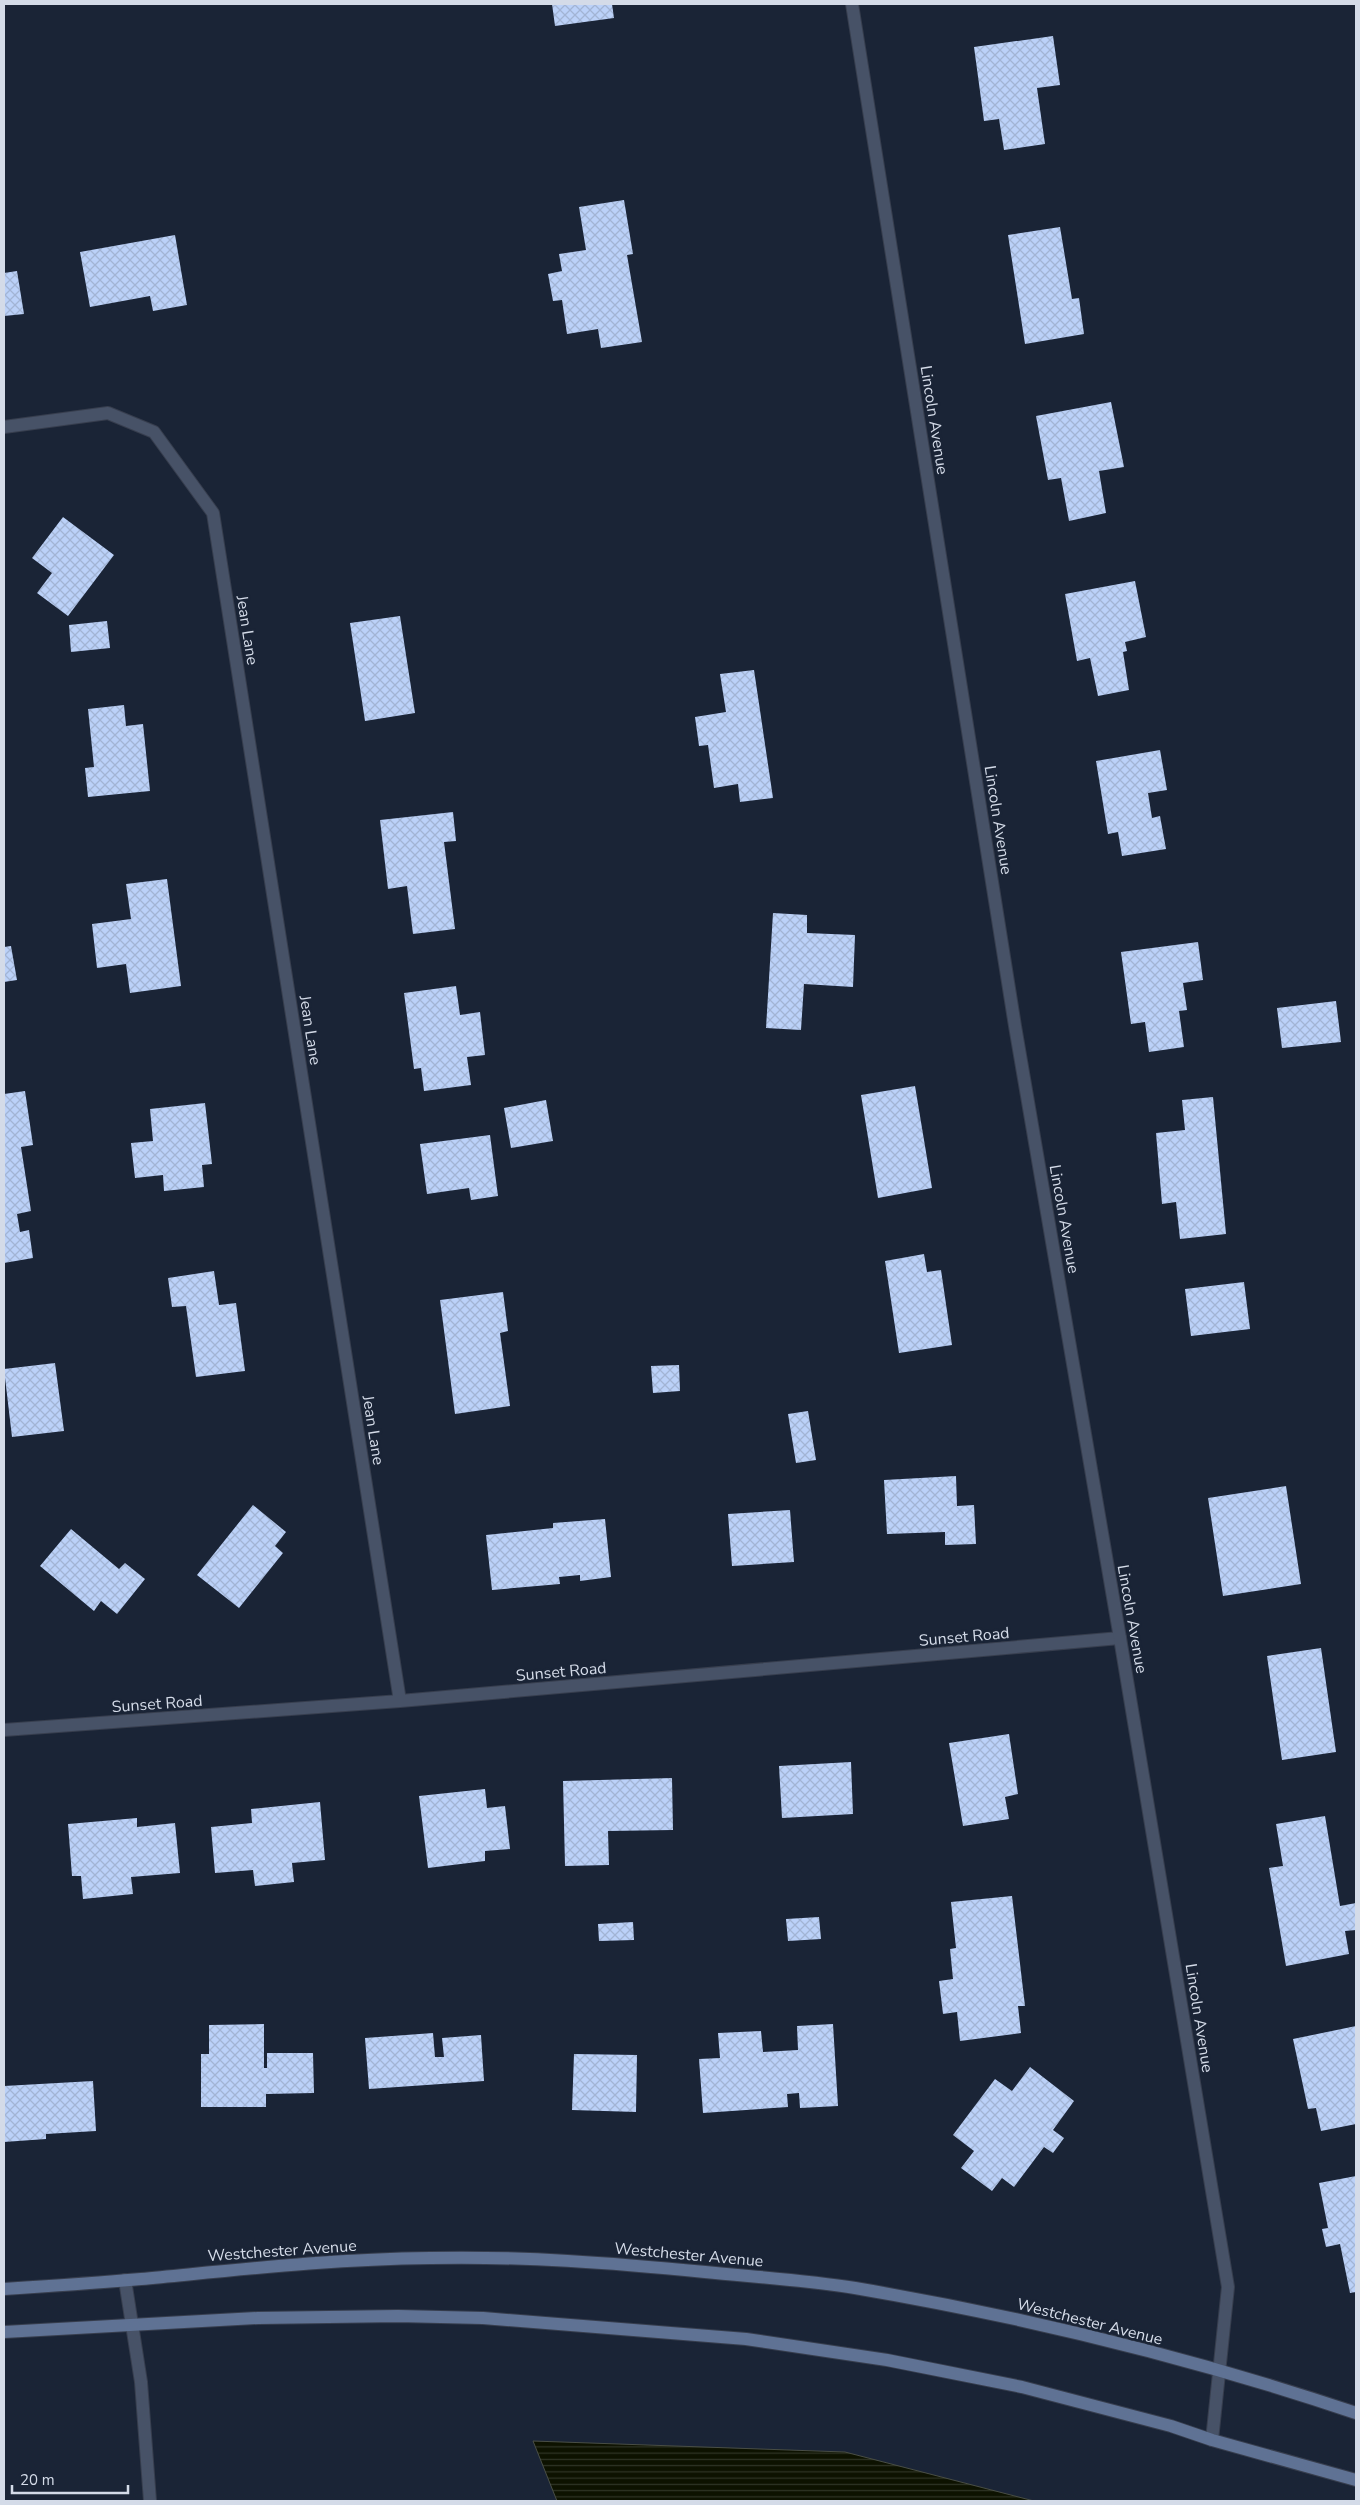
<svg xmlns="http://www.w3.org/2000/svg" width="1360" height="2505" font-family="'Nunito Sans',sans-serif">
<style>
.water{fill:url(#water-rules);stroke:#494e46}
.building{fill:url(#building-cross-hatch)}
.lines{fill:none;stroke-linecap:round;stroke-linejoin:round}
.service-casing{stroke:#373e4e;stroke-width:14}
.minor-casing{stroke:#373e4e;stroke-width:14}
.tertiary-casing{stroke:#373e4e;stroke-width:14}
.secondary-casing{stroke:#373e4e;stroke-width:14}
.service{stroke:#475267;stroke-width:12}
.minor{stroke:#475267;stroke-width:12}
.tertiary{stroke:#475267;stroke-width:12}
.secondary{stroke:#5f7294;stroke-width:12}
.labels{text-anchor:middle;stroke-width:5;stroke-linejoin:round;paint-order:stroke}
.street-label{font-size:16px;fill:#d4dbe8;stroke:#1a2436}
</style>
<defs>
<pattern id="water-rules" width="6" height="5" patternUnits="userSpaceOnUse" patternTransform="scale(1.25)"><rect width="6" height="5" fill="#0d1200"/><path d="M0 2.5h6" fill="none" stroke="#2f3425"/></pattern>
<pattern id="building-cross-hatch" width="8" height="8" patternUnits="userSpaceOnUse" patternTransform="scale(1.25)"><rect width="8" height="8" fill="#bbd1f8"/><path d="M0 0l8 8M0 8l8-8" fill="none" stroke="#a2b4d4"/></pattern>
</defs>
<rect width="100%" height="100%" fill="#1a2436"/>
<path class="water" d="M533,2441l312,11 189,49h-477z"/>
<path class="building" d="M552,4h60l2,14 -59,8z
M1053,36l7,49 -23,3 8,56 -41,6 -5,-31 -15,2 -10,-74z
M624,200l9,54 -6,1 15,87 -41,6 -3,-19 -31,5 -5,-34 -9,1 -5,-27 14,-3 -3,-17 27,-4 -7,-43z
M1060,227l12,72 7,-1 5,36 -59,10 -17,-109z
M175,235l12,70 -34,6 -3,-15 -60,11 -10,-55z
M17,271l7,43 -20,2v-43z
M1111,402l13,65 -25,4 7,42 -37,8 -8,-43 -13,2 -12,-64z
M63,517l51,38 -46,61 -31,-23 15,-20 -20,-15z
M1135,581l11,56 -21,5 2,9 -4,1 6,38 -31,6 -8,-38 -13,3 -12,-67z
M400,616l15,97 -50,8 -15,-98z
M107,621l3,27 -39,4 -2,-27z
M754,670l19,128 -33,4 -2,-18 -24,4 -6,-43 -9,1 -4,-29 31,-5 -6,-38z
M124,705l2,21 17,-2 7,67 -62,6 -3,-29 9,-1 -6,-58z
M1160,750l7,40 -19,3 4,25 8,-2 6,33 -44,7 -4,-24 -10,2 -12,-73z
M453,812l3,29 -12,1 11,87 -42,5 -6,-48 -19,3 -8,-69z
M167,879l14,107 -51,7 -4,-29 -29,4 -5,-44 39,-5 -5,-35z
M773,913l34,2v18l48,2 -2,52 -49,-3 -3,46 -35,-2z
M1198,942l5,38 -20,3 4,27 -8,1 5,36 -35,5 -4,-30 -14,2 -10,-72z
M11,946l6,34 -13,2v-35z
M456,986l4,29 20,-3 5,43 -18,2 4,28 -47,6 -3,-23 -7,1 -10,-76z
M1336,1001l5,41 -59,6 -5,-40z
M915,1086l17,102 -54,10 -17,-103z
M25,1091l8,54 -12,2 10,64 -14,3 3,18 9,-2 4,28 -29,5v-169z
M1213,1097l13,137 -46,5 -4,-37 -14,2 -6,-71 29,-3 -3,-30z
M546,1100l7,41 -42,7 -7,-40z
M205,1103l7,61 -10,1 2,22 -40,4 -1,-16 -28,3 -4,-35 22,-2 -3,-32z
M490,1135l8,61 -27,4 -2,-12 -42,6 -7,-50z
M924,1254l3,18 14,-2 11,75 -53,8 -14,-92z
M214,1271l5,34 17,-2 9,68 -49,6 -10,-71 -14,1 -4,-29z
M1244,1282l6,47 -59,7 -6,-47z
M503,1292l5,39 -8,2 10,73 -55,8 -15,-114z
M55,1363l9,68 -52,6 -8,-68z
M679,1365l1,26 -27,2 -2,-27z
M808,1411l8,49 -20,3 -8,-49z
M956,1476l1,30 17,-1 2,39 -31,1v-13l-58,2 -3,-54z
M1286,1486l15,98 -78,12 -15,-98z
M253,1505l33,27 -11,14 8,7 -44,55 -42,-33z
M790,1510l4,52 -62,4 -4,-52z
M605,1519l6,58 -31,4v-6l-21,2 1,7 -68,6 -6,-55 67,-7v-5z
M71,1529l48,40 6,-6 20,16 -28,35 -16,-13 -7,10 -54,-45z
M1321,1648l15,104 -54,8 -15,-104z
M1009,1734l9,60 -13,3 4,22 -46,7 -14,-83z
M851,1762l2,52 -71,4 -3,-52z
M672,1778l1,52 -65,1 1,34 -44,1 -2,-85z
M485,1789l2,19 18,-2 5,43 -25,2v10l-57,7 -9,-72z
M320,1802l5,58 -33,3 2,19 -39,4 -2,-16 -38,3 -4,-46 41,-4 -1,-14z
M1325,1816l15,90 16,-3v27l-11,1 4,23 -63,12 -17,-98 14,-2 -7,-42z
M137,1818v9l38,-4 5,50 -49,4 2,17 -50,5 -2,-23h-9l-4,-52z
M1012,1896l13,110h-7l3,27 -61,8 -3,-29 -14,2 -4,-33 14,-2 -3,-30 6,-1 -5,-46z
M819,1917l2,22 -33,2 -2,-22z
M633,1922l1,18 -35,1 -1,-17z
M264,2024v44h3v-15h46l1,40 -48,1v13h-65v-53h8v-29z
M833,2024l5,82 -38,2 -1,-15 -12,1 1,13 -85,6 -4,-54 21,-1 -2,-25 43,-2 2,21 35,-2 -1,-24z
M1356,2026v98l-35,7 -5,-23 -8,1 -15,-70z
M433,2033l2,24h9l-2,-19 39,-3 3,46 -115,8 -4,-51z
M574,2054l63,1 -1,57 -64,-2z
M1030,2067l44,34 -21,29 11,8 -11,15 -9,-6 -30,40 -12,-9 -10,13 -31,-23 13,-17 -21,-16 42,-56 17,12z
M93,2081l3,50 -50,3v5l-42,3v-56z
M1356,2176v116l-6,1 -10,-49 -14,3 -4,-18 6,-1 -9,-45z"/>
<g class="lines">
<g class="service-casing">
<path id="service" d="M125,2280l16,102 9,119"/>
</g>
<g class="minor-casing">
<path id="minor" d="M4,427l104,-14 46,19 59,81 187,1188
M4,1730l396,-29 720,-63"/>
</g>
<g class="tertiary-casing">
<path id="tertiary" d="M852,4l163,1022 105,612 108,649 -16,153"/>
</g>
<g class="secondary-casing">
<path id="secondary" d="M4,2289c46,-3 91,-6 137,-10 96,-9 192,-20 289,-21 92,-2 183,5 275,14 50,5 101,8 150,16 170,29 338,70 501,125
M4,2332l254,-14 140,-2 85,2 263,21 141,21 135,27 149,39 41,14 144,40"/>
</g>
<use href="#service" class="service"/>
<use href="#minor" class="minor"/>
<use href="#tertiary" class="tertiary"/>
<use href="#secondary" class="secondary"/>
</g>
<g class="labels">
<g class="street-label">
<text transform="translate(935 420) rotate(81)" y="6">Lincoln Avenue</text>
<text transform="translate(248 630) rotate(81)" y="6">Jean Lane</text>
<text transform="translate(999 820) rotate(81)" y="6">Lincoln Avenue</text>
<text transform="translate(311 1030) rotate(81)" y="6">Jean Lane</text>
<text transform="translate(1065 1219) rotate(80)" y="6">Lincoln Avenue</text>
<text transform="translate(374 1430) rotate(81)" y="6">Jean Lane</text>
<text transform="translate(1133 1619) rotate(80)" y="6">Lincoln Avenue</text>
<text transform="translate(964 1636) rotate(-5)" y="6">Sunset Road</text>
<text transform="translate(561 1671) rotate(-5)" y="6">Sunset Road</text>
<text transform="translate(157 1703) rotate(-4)" y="6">Sunset Road</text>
<text transform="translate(1200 2018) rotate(81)" y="6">Lincoln Avenue</text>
<text transform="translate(282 2250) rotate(-4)" y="6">Westchester Avenue</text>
<text transform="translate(689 2254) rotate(5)" y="6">Westchester Avenue</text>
<text transform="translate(1090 2321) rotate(14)" y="6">Westchester Avenue</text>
</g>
</g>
<rect width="1360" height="2505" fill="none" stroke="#d4dbe8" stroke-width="10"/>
<path d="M12 2485v8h116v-8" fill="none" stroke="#d4dbe8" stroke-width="2.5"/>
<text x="20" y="2485" font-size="15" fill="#d4dbe8" stroke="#1a2436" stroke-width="4" paint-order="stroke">20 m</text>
</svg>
